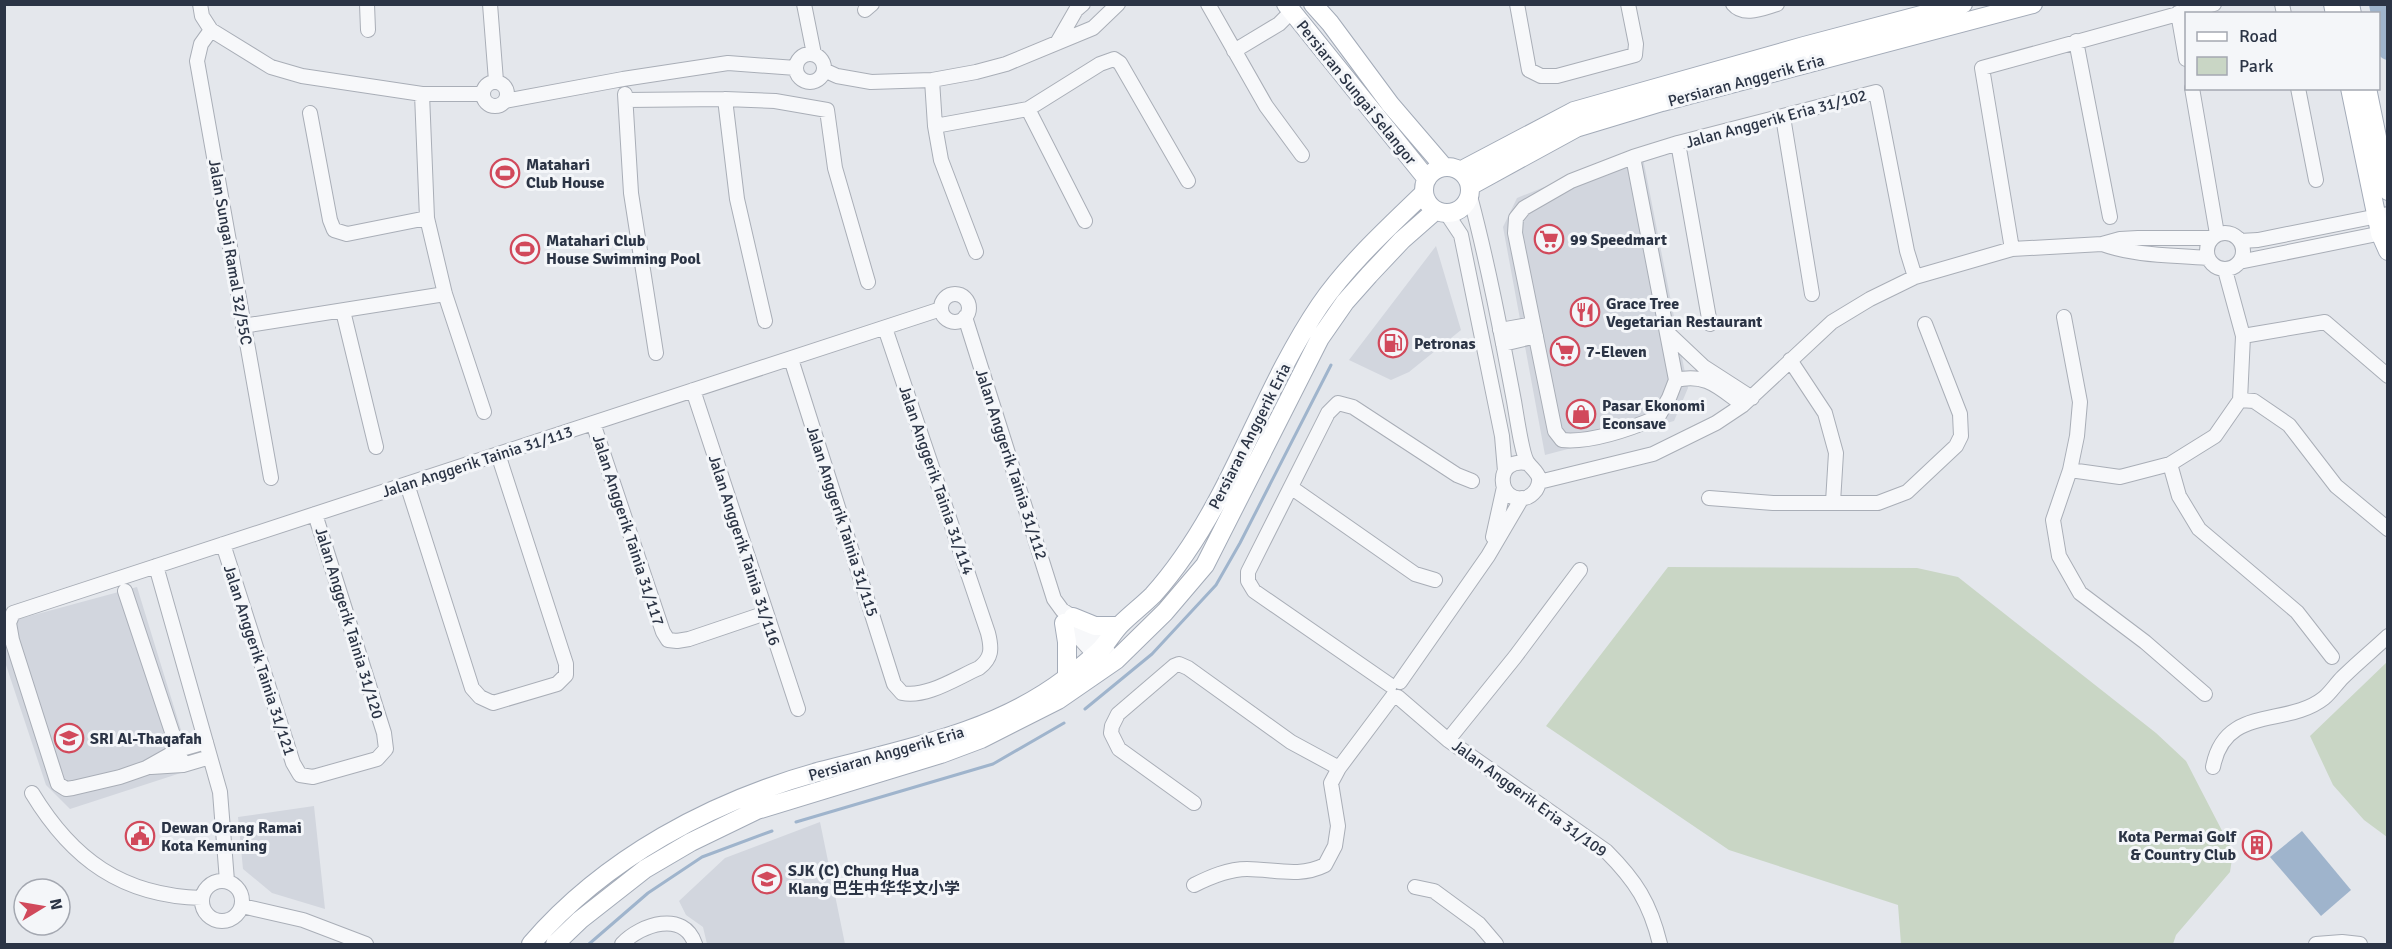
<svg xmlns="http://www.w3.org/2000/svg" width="2392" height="949" font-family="Signika,'Noto Sans SC',sans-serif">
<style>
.built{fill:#d2d6de}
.green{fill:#c9d6c5}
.water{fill:#9fb4cc}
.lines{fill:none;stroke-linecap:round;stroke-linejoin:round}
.stream{stroke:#9fb4cc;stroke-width:3}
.river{stroke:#9fb4cc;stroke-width:20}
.minor-casing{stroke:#a9aeb7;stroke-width:16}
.major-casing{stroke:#a3abb8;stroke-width:20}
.minor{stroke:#f7f8fa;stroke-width:14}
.major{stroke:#fff;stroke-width:18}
.labels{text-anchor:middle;stroke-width:6;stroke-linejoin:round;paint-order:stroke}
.street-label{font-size:16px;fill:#2b3445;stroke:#f4f6f9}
.poi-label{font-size:16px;font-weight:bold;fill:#2b3445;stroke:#f4f6f9;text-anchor:start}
</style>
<rect width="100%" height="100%" fill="#e4e7ec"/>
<path class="built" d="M1641,148l47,240 -14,33 -129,34 -42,-228 14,-29z
M1436,246l25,84 -52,42 -18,8 -42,-20z
M137,587l56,182 -123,40 -24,-24 -41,-123 -1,-39z
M314,806l11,103 -53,-16 -29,-24 -5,-52z
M820,822l25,122h-138l-4,-17 -17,-12 -7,-14 46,-43z"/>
<path class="green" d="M1668,567l249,1 41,9 198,156 30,28 47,91 -3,20 -54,63 -3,9h-272l-3,-39 -169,-55 -183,-124z
M2387,662v175l-23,-17 -31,-35 -23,-49z"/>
<path class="water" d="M2302,831l49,59 -30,26 -51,-59z"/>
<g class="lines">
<path class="stream" d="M1085,709l67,-55 64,-69 24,-42 91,-178
M796,822l197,-58 71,-41
M589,944l59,-51 54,-36 70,-26"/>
<path class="river" d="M2379,4l9,46"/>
<g class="minor-casing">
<path id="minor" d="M200,4l2,12 9,14 60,37 31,9 120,18h60
M367,4l1,26
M490,4l6,77
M804,4l10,50
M1208,4l58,102 36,49
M1517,4l12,66 12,6h16l78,-21 1,-11 -8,-40
M1733,4c11,13 30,4 44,0
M2282,4l2,10
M865,10l7,-6
M2178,13l8,46
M211,30l-10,14 -4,17 74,417
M2076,41l34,176
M1057,43l19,-33 7,-6
M1234,51l45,-27 13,-13
M796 68a14 14 0 1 1 28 0a14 14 0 1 1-28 0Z
M824,70l13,6 34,6 61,-2 44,-8 30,-8 87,-36 25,-24
M932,80l3,46 6,34 35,92
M483 94a12 12 0 1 1 24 0a12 12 0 1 1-24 0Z
M2192,88l25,146
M2298,88l18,92
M422,94l5,124 18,76 39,118
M625,94l6,99 25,160
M725,99l12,100 28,122
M626,100l99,-1 50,2 52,9 8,58 33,114
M505,101l118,-22 105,-16 68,5
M1028,109l57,112
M310,113l20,107 4,10 13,4 80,-16
M1783,117l29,177
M935,126l93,-17 72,-45 14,-5 6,4 68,118
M1678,143l32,181
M1633,157l43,223 -7,18 -11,19c-28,12 -66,26 -96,23l-7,-9 -40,-198 1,-15 8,-10 47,-27 62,-24 45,-14 198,-51 31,159 8,26
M1470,196c18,68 31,136 44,205 2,11 8,55 14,62 7,9 16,13 8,27 -3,4 -6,7 -11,8 -28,6 -32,-41 2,-35
M1447,214l14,21 41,201 3,35
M2207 251a18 18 0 1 1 36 0a18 18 0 1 1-36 0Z
M2240,241l18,-1 130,-26
M2102,244c33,12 70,11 105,14
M2012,249l-30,-181 232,-64
M2239,262l148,-30
M941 308a14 14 0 1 1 28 0a14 14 0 1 1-28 0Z
M343,311l33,136
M965,317l89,282 8,11 11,7 36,36
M2064,317l16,85 -3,34 -7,34 -17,50 6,36 21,37 65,49 60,52
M243,326l202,-32
M1500,330l33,-6
M1668,333l36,34 48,31
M2243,336l82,-14 63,54
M1503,344l33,-8
M791,359l103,325 8,9c25,5 54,-15 77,-25 13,-10 13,-19 9,-35l-103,-305
M1790,360l35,53 11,40 -3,49
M1676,380c31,-7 43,8 67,25
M693,390l105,319
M2240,400l14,1 35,24 47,61 52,43
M593,423l70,209 5,8 9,1 12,-2 77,-26
M2170,464l9,32 20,33 98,83 35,45
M2070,470l50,7 50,-13 45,-28 25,-36 3,-64 -18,-66
M1539,482l114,-28 63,-31 27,-18 89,-83 38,-23 45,-22 97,-28 90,-5 18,-5 18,-1h74
M407,484l65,204 8,9 13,6 64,-19 9,-9v-11l-68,-210
M1292,488l123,86 20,6
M1709,498l64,5h105l29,-11 49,-46 5,-10 -1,-22 -35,-90
M1493,537l11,-50
M223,544l70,219 7,12 13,2 64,-18 9,-10 -2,-16 -69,-219
M156,566l64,226 7,89
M125,591l58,174
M1064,621l37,41
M1400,682l88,-126 34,-58
M1390,685l-136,-94 -6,-10v-9l80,-159 10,-10 15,4 104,68 15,6
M1398,697l50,43 158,111c30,30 44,52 54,93
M1448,740l67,-83 65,-87
M206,742l-28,8 -32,18 -26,9 -47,11 -7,1 -8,-5 -46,-144 -3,-17 4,-10 928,-304
M151,767l32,-2 27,-8
M2213,767c12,-63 73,-39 111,-69 7,-6 12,-14 19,-21 14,-14 30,-27 45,-41
M32,793c40,66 90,103 170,105
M1194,803l-75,-54 -8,-16 1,-7 6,-12 56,-48 5,-2 9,4 103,74 48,26
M202 901a20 20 0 1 1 40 0a20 20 0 1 1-40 0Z
M1194,885c16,-8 34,-16 53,-16 27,0 52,9 78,-4l10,-19 3,-20 -7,-43 8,-15 54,-72
M1415,887l19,4 45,33 17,20
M242,906l61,14 63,24
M622,944c19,-20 62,-34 73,0
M2316,944l26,-2 18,2"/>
</g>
<g class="major-casing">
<path id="major" d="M1286,4l141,175
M1313,4l17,19 60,81 54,63
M2333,4l2,10
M2350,4l2,10
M2350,88l30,145 8,18
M2367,88l21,103
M1424 190a23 23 0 1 1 46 0a23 23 0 1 1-46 0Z
M1460,171l114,-60 230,-65 159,-42
M1470,186l106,-58 86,-26 371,-98
M1073,617l22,9h24
M1064,623l3,19v36
M531,944c74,-86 181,-143 290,-173 83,-22 173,-38 244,-92 12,-9 26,-20 37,-31 7,-8 12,-17 19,-24 10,-10 22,-19 32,-29 27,-30 49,-65 68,-101 33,-63 59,-130 99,-189 29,-42 68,-77 104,-112
M555,944l25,-24 65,-51 46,-27 66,-32 184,-56 40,-15 77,-39 58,-40 49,-48 40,-47 115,-227 25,-36 24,-27 33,-35 33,-29"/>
</g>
<use href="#minor" class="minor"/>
<use href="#major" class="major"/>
</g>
<defs>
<g id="stadium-ring" transform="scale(1.5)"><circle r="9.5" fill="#f4f6f9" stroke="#d1495b" stroke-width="1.5"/><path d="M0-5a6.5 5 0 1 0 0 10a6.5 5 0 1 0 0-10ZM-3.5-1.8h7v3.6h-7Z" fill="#d1495b"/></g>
<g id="supermarket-ring" transform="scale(1.5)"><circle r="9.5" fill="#f4f6f9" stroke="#d1495b" stroke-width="1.5"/><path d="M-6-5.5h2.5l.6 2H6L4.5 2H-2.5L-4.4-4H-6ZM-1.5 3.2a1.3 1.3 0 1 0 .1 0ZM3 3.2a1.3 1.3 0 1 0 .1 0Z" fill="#d1495b"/></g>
<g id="restaurant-ring" transform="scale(1.5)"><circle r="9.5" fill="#f4f6f9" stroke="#d1495b" stroke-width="1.5"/><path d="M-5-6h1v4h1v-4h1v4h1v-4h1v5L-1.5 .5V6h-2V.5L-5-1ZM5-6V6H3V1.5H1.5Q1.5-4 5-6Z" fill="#d1495b"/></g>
<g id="fuel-ring" transform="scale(1.5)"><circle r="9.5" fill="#f4f6f9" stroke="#d1495b" stroke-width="1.5"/><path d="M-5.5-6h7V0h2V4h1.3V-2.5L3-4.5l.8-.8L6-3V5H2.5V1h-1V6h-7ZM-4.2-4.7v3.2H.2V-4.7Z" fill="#d1495b"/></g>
<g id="shop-ring" transform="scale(1.5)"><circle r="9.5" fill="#f4f6f9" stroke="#d1495b" stroke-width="1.5"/><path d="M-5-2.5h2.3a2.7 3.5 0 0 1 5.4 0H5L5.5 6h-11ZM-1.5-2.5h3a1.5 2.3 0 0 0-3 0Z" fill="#d1495b"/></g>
<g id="school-ring" transform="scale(1.5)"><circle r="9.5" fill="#f4f6f9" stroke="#d1495b" stroke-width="1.5"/><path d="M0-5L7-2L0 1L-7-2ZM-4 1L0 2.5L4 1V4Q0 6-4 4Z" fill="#d1495b"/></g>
<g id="civic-ring" transform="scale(1.5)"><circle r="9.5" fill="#f4f6f9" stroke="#d1495b" stroke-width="1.5"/><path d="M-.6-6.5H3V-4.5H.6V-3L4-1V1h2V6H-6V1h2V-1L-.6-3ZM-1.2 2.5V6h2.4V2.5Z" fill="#d1495b"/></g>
<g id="building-ring" transform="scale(1.5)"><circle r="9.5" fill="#f4f6f9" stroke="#d1495b" stroke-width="1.5"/><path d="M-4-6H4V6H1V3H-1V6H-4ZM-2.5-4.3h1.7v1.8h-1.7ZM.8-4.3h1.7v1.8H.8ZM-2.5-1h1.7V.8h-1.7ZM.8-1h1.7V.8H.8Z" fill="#d1495b"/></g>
</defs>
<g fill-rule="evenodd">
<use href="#stadium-ring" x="505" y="173"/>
<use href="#supermarket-ring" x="1549" y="239"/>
<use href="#stadium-ring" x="525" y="249"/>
<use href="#restaurant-ring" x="1585" y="312"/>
<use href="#fuel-ring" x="1393" y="343"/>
<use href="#supermarket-ring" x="1565" y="351"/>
<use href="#shop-ring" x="1581" y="414"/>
<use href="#school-ring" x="69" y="738"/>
<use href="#civic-ring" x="140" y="836"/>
<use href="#building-ring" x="2257" y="845"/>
<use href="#school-ring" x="767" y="879"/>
</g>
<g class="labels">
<g class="street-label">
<text transform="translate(1746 80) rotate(-15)" y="6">Persiaran Anggerik Eria</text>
<text transform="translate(1357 92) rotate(51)" y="6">Persiaran Sungai Selangor</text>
<text transform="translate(1776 118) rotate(-15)" y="6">Jalan Anggerik Eria 31/102</text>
<text transform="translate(231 252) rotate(80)" y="6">Jalan Sungai Ramal 32/55C</text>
<text transform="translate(1249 436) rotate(-63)" y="6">Persiaran Anggerik Eria</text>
<text transform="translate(477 461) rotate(-18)" y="6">Jalan Anggerik Tainia 31/113</text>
<text transform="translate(1012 464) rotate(72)" y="6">Jalan Anggerik Tainia 31/112</text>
<text transform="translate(937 480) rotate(71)" y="6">Jalan Anggerik Tainia 31/114</text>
<text transform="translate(843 521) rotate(72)" y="6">Jalan Anggerik Tainia 31/115</text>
<text transform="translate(629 530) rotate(72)" y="6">Jalan Anggerik Tainia 31/117</text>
<text transform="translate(745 550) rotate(72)" y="6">Jalan Anggerik Tainia 31/116</text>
<text transform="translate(350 623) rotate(73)" y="6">Jalan Anggerik Tainia 31/120</text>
<text transform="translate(260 660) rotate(72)" y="6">Jalan Anggerik Tainia 31/121</text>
<text transform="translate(886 753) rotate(-16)" y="6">Persiaran Anggerik Eria</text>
<text transform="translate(1530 798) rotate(36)" y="6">Jalan Anggerik Eria 31/109</text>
</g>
<g class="poi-label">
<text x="526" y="170">Matahari<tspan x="526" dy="18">Club House</tspan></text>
<text x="1570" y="245">99 Speedmart</text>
<text x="546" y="246">Matahari Club<tspan x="546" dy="18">House Swimming Pool</tspan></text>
<text x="1606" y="309">Grace Tree<tspan x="1606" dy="18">Vegetarian Restaurant</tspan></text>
<text x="1414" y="349">Petronas</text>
<text x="1586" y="357">7-Eleven</text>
<text x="1602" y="411">Pasar Ekonomi<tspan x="1602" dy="18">Econsave</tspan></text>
<text x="90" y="744">SRI Al-Thaqafah</text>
<text x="161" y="833">Dewan Orang Ramai<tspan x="161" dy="18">Kota Kemuning</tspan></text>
<text x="2236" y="842" text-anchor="end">Kota Permai Golf<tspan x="2236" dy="18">&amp; Country Club</tspan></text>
<text x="788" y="876">SJK (C) Chung Hua<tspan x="788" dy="18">Klang 巴生中华华文小学</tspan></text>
</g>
</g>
<rect width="2392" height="949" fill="none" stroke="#2b3445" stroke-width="12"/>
<rect x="2185" y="12" width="195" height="78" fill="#f4f6f9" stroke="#a4a8b1" stroke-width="1.5"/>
<rect x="2197" y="32" width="30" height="9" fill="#ffffff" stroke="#a4a8b1" stroke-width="1.5"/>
<text x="2239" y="42" font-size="18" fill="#2b3445">Road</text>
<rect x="2197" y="57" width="30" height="18" fill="#c9d6c5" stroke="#a4a8b1" stroke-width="1.5"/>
<text x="2239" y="72" font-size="18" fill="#2b3445">Park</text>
<g transform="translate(42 907) rotate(79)"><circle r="28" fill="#f4f6f9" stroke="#a4a8b1" stroke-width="1.5"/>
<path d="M0-4.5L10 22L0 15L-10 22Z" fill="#d1495b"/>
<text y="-9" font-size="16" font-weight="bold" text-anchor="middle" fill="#2b3445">N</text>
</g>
</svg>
